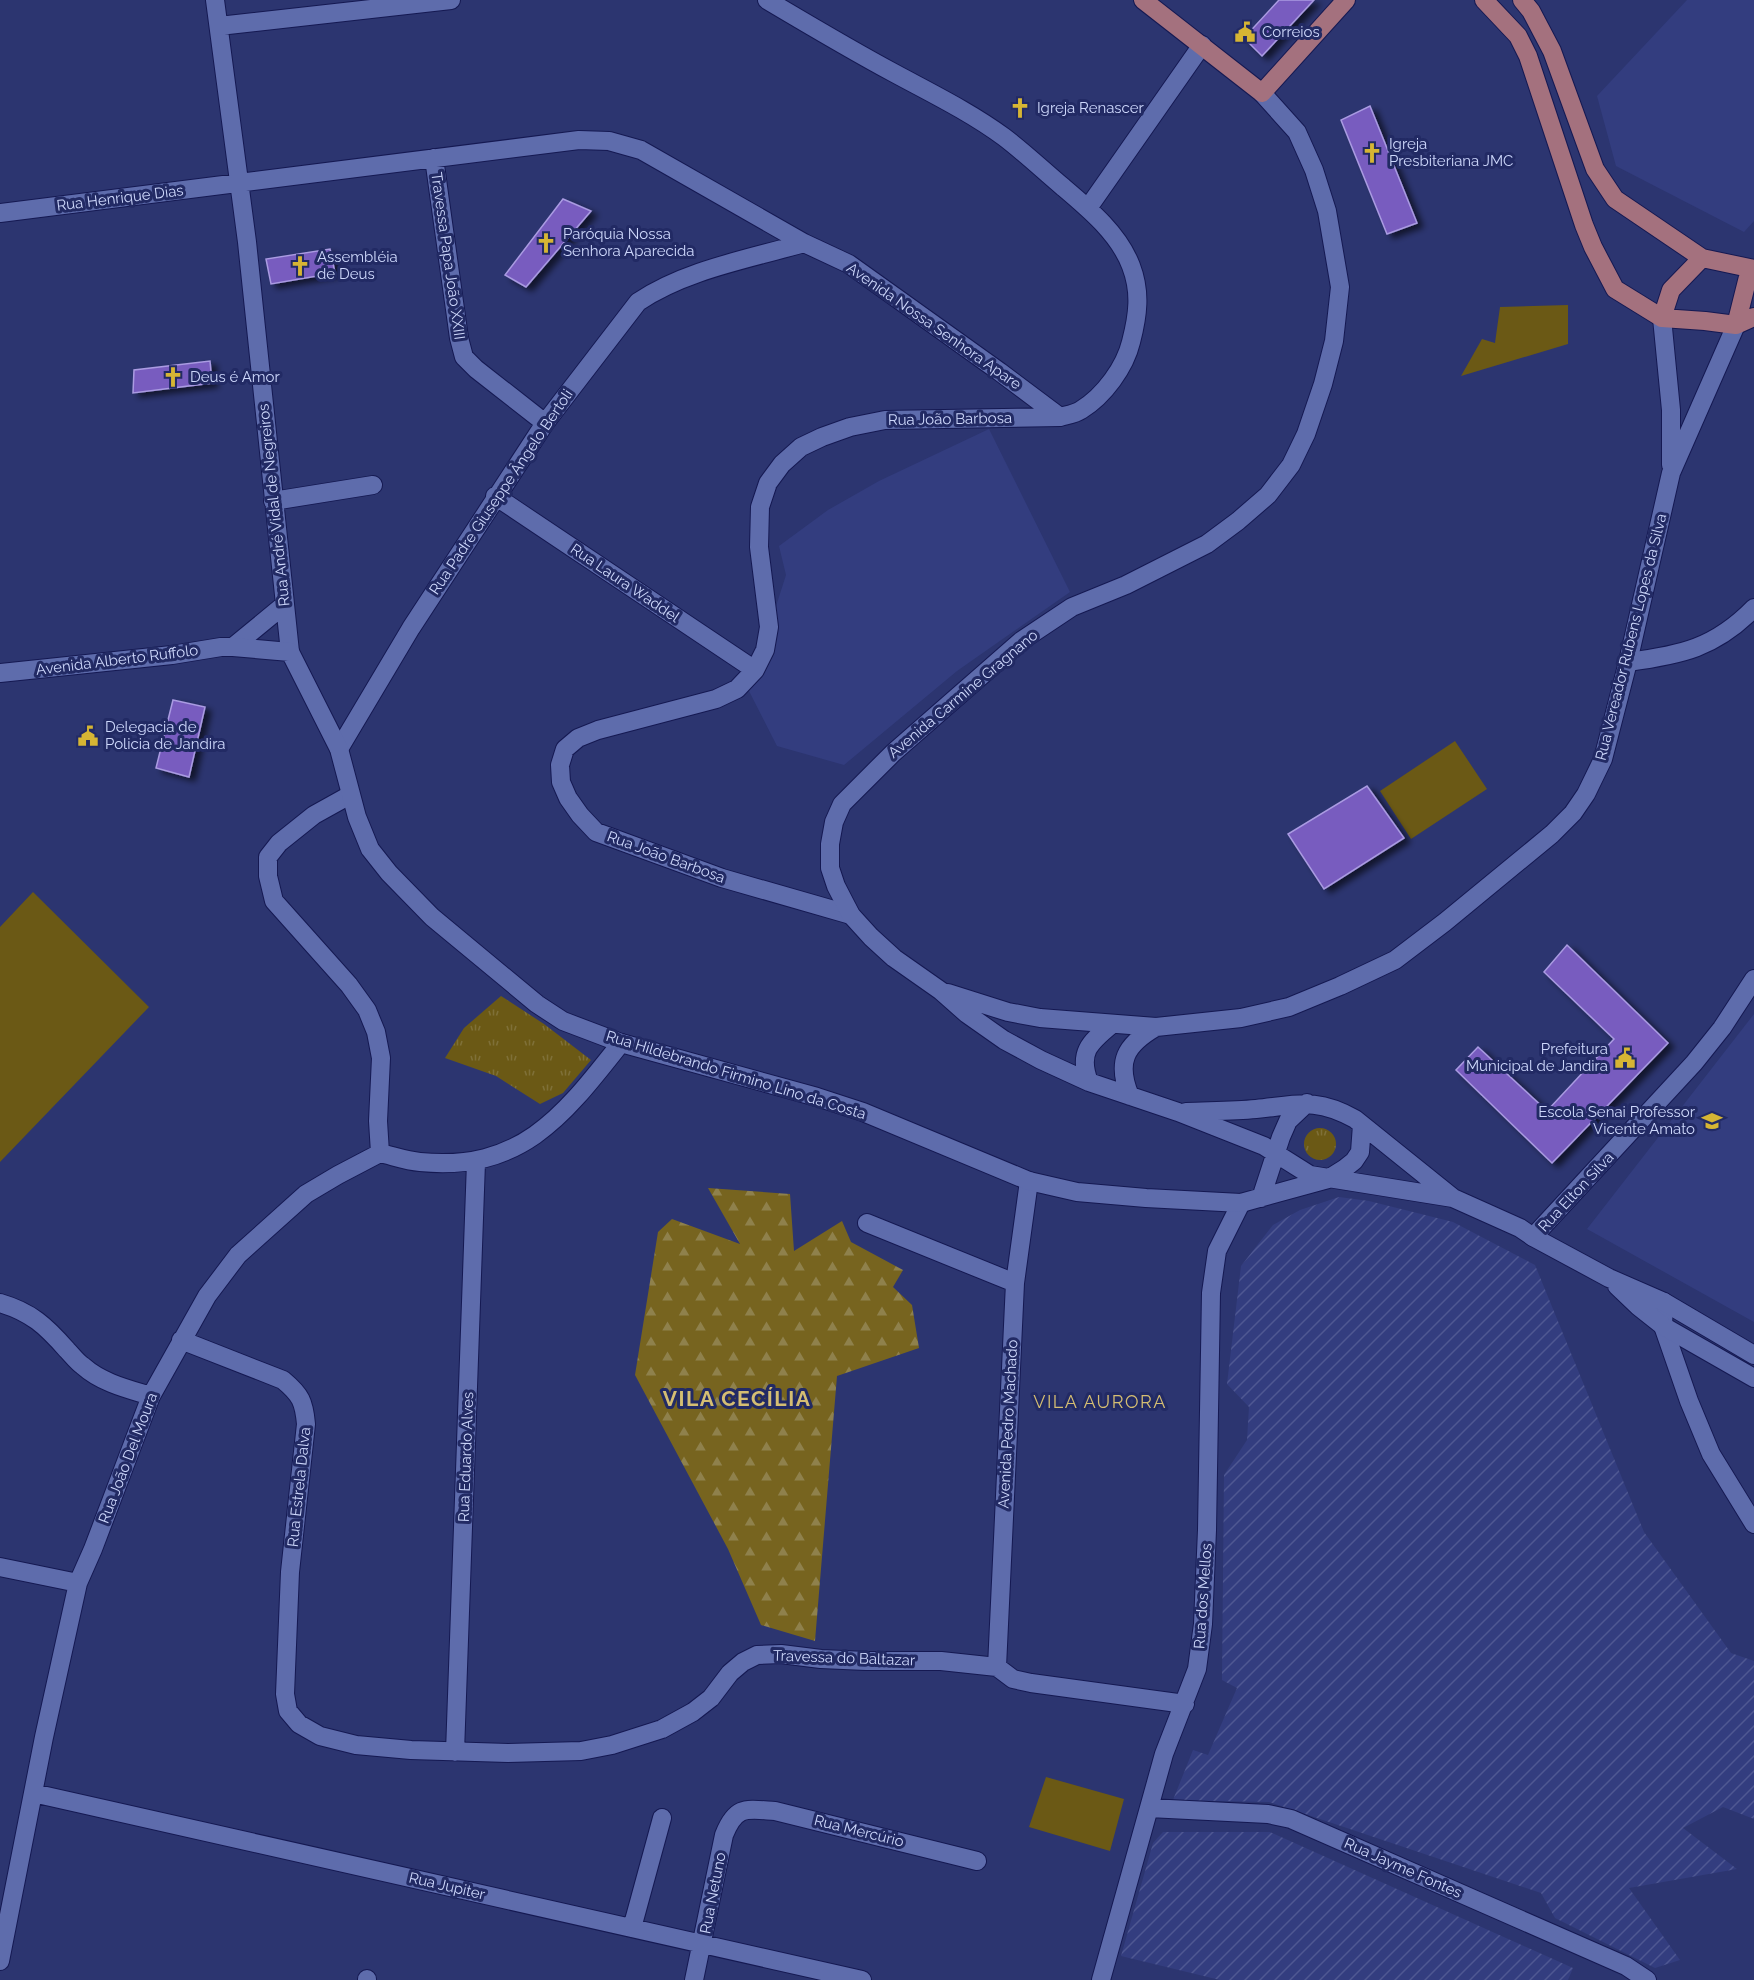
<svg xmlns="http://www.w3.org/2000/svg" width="1754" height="1980" font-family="Raleway,sans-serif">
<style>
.built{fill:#333d7f}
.industrial{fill:url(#industrial-furrows)}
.grass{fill:url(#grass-tufts)}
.forest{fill:url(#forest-firs)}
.pitch{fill:#6b5915}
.building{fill:#785cbf;stroke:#aa9be2;stroke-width:1.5;filter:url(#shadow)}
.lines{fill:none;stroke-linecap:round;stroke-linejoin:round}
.minor-casing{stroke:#151952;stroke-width:20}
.tertiary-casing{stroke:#151952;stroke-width:20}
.primary-casing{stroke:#151952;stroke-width:20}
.minor{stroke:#5e6cac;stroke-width:18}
.tertiary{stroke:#5e6cac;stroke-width:18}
.primary{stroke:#a4717e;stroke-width:18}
.labels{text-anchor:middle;stroke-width:6;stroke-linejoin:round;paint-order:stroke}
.poi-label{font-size:15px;fill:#cdd7fb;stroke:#222a64;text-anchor:start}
.street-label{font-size:15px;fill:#cdd7fb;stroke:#222a64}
.quarter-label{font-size:18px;letter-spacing:1.5px;fill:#d5be72;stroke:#222a64}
.district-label{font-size:21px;font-weight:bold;letter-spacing:1.5px;fill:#d5be72;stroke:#222a64}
</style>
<defs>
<pattern id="industrial-furrows" width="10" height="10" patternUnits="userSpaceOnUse" patternTransform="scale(1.5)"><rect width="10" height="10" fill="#333d7f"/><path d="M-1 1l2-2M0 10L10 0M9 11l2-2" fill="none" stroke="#4f5892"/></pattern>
<pattern id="grass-tufts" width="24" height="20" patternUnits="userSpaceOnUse" patternTransform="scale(1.5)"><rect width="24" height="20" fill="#6b5915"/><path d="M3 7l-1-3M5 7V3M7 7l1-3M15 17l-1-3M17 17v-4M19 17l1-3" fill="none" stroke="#7f7038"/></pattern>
<pattern id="forest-firs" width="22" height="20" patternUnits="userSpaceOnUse" patternTransform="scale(1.5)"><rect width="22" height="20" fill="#77641f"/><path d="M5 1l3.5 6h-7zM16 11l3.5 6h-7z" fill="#8f814c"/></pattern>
<filter id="shadow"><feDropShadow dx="6" dy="4" stdDeviation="3" flood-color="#0009"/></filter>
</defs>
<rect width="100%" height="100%" fill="#2c3570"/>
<path class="built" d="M1687,0h67v221l-10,11 -128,-66 -19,-70z
M989,429l81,163 -113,79 -113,94 -67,-19 -28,-55 37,-116 -7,-29 49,-36 51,-29z
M1754,1014v308l-167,-93z"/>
<path class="industrial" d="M1339,1197l30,4 84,21 82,43 109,267 87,121 23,8v158l-31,-12 -40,21 54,41 -108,19 51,72 -25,8 -100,-50 -14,-25 -272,-91 -96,-2 20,-50 15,5 29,-67 -15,-8 2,-205 23,-35 2,-33 -22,-23 14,-118 32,-41 27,-15z
M1163,1832h107l303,136 -5,12h-348l-99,-24 32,-113z"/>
<path class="grass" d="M501,996l43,28 47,36 -28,33 -23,11 -44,-28 -51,-18 19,-30z
M1304 1144a16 16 0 1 1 32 0a16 16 0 1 1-32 0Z"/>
<path class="forest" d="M708,1188l82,6 4,57 48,-30 9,21 52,28 -10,17 19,18 7,43 -82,28 -22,265 -54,-16 -33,-76 -93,-174 23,-143 14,-13 68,25z"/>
<path class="pitch" d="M1568,305v39l-107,32 21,-37 13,4 5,-36z
M1455,741l32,48 -76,50 -31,-48z
M33,892l116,115 -149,155v-235z
M1046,1777l78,22 -14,52 -81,-24z"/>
<path class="building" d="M1279,0h35l-52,56 -18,-18z
M1370,106l47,117 -30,11 -46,-114z
M563,199l28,12 -65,76 -21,-12z
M330,249l5,24 -64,11 -5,-25z
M210,361l2,22 -79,10 1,-23z
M173,700l32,7 -16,70 -33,-9z
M1367,786l37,52 -80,51 -36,-55z
M1567,945l101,98 -116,120 -96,-93 22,-23 69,64 67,-72 -70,-67z"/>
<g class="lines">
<g class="minor-casing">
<path id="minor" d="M215,0l32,242 43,410
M767,0c42,25 84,50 127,73 37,20 76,39 110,64 21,16 40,34 59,50 26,22 56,47 68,79 10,26 7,49 0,76 -6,25 -27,54 -50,68 -6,4 -14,5 -21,7l-175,3 -35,7 -28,10 -21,10 -19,17 -14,19 -8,24 -1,40 10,80 -4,23 -10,20 -18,19 -21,10 -118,31 -20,8 -13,11 -5,16 1,17 7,16 12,17 16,17 126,46 129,37
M219,26l232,-26
M434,158l25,180 5,19 12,12 69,54
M1088,208l114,-163
M0,213l579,-73 30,1 32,9 163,93 45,21 151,108 60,45
M495,496l260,174
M273,501l100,-16
M233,647l51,-42
M1628,662c53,-7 87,-14 126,-54
M339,749l72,-121 134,-205 93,-121c47,-32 111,-43 166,-59
M350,795l-36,20 -35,28 -11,14v19l6,25 75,84 18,25 9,22 5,26 -3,63 2,32
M380,1153c13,3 27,8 40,9 102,10 144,-47 201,-119
M867,1223l148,60
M1533,1237l161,-174 28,-35 32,-49
M1664,1302l-1,24 26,75 22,53 43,70
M0,1303c31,9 46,23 67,47 5,5 10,12 16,16 19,17 45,23 68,30
M181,1340l102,40c18,15 21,22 23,44l-16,148 -5,122 3,17 11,13 21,12 36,9 55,5 97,3 73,-2 31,-6 50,-16 31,-17 18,-14 19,-25 13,-11 14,-7 24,-1 40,5 45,2h75l56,6 16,12 18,4 154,21
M0,1567l78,16
M997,1667l18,-384 14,-102
M455,1752l21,-590
M33,1793l829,187
M1149,1808l119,6 23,5 335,147 21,14
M632,1928l30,-110
M0,1961l44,-224 34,-154 15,-34 58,-153 56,-100 31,-41 68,-61 32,-19 42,-22
M367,1980v-1
M694,1980l30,-145c12,-30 22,-26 51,-24l202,50
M1101,1980l63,-226 33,-85 6,-45 4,-94 4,-237 6,-42 24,-48"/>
</g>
<g class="tertiary-casing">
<path id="tertiary" d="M1262,93l35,39 17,38 13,41 13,76 -6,54 -11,43 -17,50 -15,31 -23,30 -30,26 -31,23 -81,41 -54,22 -51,34 -128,112 -51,51 -8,18 -4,22v24l6,18 15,29 20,22 23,21 47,33 26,23 37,26 37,20 48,22 89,30 86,34 46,29 143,23 67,30 13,9 76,41 55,24 90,53
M1662,318l9,92v55
M0,673l172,-18 49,-8h12l57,5 49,97 18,68 13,32 19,24 43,44 105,87 26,17 58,22 196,54 46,15 166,69 48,11 69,6 95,5 87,-24 16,-10 10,-8 6,-9 2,-27
M948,993l60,19 32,6 116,9 85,-9 48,-11 51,-21 55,-26 50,-38 107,-88 21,-21 13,-19 17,-35 25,-97 43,-189 65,-148
M1089,1082c-11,-29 0,-39 22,-57
M1130,1096c-14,-34 -5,-51 26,-69
M1186,1112c23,-1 47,-1 70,-3 41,-4 60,-12 99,10l97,78
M1261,1198l20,-61 7,-16 19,-18
M1617,1286l22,21 24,19 91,52"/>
</g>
<g class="primary-casing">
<path id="primary" d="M1143,0l119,93 84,-93
M1484,0l34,36 10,20 56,169 9,22 22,42 47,29 43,3 31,4 18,-8
M1522,0l9,11 21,40 43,118 20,30 87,59 52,11
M1662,318l9,-28 31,-32
M1736,325l14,-56"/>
</g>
<use href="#minor" class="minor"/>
<use href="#tertiary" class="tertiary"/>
<use href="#primary" class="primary"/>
</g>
<defs>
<g id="civic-bare" transform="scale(1.62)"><path d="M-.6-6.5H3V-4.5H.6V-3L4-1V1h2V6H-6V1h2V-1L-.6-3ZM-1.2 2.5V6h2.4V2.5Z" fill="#d6b534" stroke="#222a64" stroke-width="2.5" paint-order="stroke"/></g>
<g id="church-bare" transform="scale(1.62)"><path d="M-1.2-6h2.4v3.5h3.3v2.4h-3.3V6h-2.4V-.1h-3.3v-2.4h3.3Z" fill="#d6b534" stroke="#222a64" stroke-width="2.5" paint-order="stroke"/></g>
<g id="university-bare" transform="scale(1.62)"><path d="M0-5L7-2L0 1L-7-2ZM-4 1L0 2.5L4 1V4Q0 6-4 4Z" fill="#d6b534" stroke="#222a64" stroke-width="2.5" paint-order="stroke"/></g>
</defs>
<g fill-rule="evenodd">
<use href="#civic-bare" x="1245" y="32"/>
<use href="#church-bare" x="1020" y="108"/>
<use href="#church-bare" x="1372" y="153"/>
<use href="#church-bare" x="546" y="243"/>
<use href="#church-bare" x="300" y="266"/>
<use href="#church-bare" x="173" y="377"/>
<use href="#civic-bare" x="88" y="736"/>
<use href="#civic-bare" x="1625" y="1058"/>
<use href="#university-bare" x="1712" y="1121"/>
</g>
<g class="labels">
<g class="poi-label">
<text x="1262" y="37">Correios</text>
<text x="1037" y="113">Igreja Renascer</text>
<text x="1389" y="149">Igreja<tspan x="1389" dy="17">Presbiteriana JMC</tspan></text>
<text x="563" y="239">Paróquia Nossa<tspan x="563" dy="17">Senhora Aparecida</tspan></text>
<text x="317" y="262">Assembléia<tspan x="317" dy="17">de Deus</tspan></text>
<text x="190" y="382">Deus é Amor</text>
<text x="105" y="732">Delegacia de<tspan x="105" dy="17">Policia de Jandira</tspan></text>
<text x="1608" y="1054" text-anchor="end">Prefeitura<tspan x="1608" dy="17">Municipal de Jandira</tspan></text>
<text x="1695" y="1117" text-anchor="end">Escola Senai Professor<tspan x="1695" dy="17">Vicente Amato</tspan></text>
</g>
<g class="street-label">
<text transform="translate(120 198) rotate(-7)" y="5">Rua Henrique Dias</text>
<text transform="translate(448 256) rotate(82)" y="5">Travessa Papa João XXIII</text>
<text transform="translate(934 326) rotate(35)" y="5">Avenida Nossa Senhora Apare</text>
<text transform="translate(950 419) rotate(-1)" y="5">Rua João Barbosa</text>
<text transform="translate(501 492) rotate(-56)" y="5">Rua Padre Giuseppe Ângelo Bertoli</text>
<text transform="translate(274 505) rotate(-96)" y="5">Rua André Vidal de Negreiros</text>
<text transform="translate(625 583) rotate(34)" y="5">Rua Laura Waddel</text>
<text transform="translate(1631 637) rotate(-76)" y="5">Rua Vereador Rubens Lopes da Silva</text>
<text transform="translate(117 660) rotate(-7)" y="5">Avenida Alberto Ruffolo</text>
<text transform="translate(963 694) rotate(-40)" y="5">Avenida Carmine Gragnano</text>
<text transform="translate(666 857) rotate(20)" y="5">Rua João Barbosa</text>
<text transform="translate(736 1075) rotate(17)" y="5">Rua Hildebrando Firmino Lino da Costa</text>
<text transform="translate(1576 1192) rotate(-47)" y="5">Rua Elton Silva</text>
<text transform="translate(1008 1424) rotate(-87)" y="5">Avenida Pedro Machado</text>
<text transform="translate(466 1457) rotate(-88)" y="5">Rua Eduardo Alves</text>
<text transform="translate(128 1458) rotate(-69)" y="5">Rua João Del Moura</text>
<text transform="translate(299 1487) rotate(-84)" y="5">Rua Estrela Dalva</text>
<text transform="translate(1203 1596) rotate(-86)" y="5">Rua dos Mellos</text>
<text transform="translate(844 1658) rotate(2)" y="5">Travessa do Baltazar</text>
<text transform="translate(859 1831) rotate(14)" y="5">Rua Mercúrio</text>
<text transform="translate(1403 1868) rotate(24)" y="5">Rua Jayme Fontes</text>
<text transform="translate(447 1886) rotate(13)" y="5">Rua Jupiter</text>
<text transform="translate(713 1893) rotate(-79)" y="5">Rua Netuno</text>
</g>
<g class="quarter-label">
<text x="1100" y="1408">VILA AURORA</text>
</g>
<g class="district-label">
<text x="737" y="1406">VILA CECÍLIA</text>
</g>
</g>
</svg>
